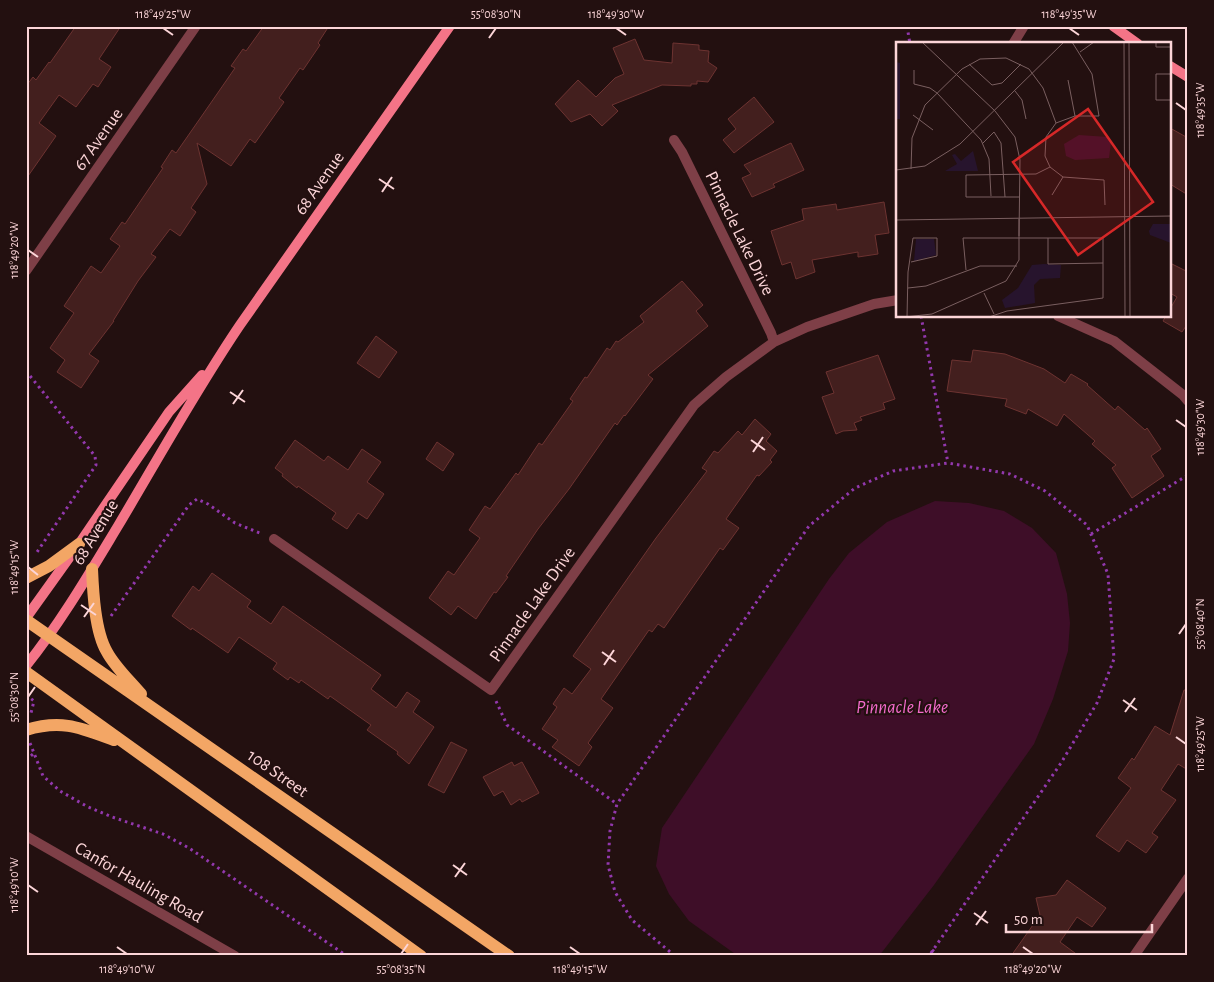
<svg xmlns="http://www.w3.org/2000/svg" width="1214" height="982" font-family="'Alegreya Sans',sans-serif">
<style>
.water{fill:#3e0e28}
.building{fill:#431f1e;stroke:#6d3331}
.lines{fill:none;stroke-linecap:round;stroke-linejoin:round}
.path{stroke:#9238ad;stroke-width:3;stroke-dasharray:2.5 4;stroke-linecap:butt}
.lane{stroke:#7e3f47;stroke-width:10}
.street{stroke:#7e3f47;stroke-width:10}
.secondary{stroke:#f47487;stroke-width:10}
.primary{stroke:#f3a665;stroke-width:12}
.ticks{fill:none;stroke:#fcd5d8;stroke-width:2}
.labels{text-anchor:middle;stroke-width:4.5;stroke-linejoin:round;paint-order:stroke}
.street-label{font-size:18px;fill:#fcd5d8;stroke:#231010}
.water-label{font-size:19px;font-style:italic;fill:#f46bcc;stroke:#231010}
.inset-road{fill:none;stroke:#7a5f60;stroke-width:1}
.view{fill:#d62828;fill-opacity:0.15;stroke:#d62828;stroke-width:2.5}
.inset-edge{fill:none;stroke:#fcd5d8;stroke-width:2.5}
.neatline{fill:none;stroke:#fcd5d8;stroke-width:2}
.ticks-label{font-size:12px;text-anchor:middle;fill:#fcd5d8}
</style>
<rect width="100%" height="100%" fill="#231010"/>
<path class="water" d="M935,501l34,2 35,8 28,17 24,25 11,41 3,29 -2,28 -15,48 -19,45 -100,141 -55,71h-141l-49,-35 -20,-27 -13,-28 6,-38 167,-249 20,-26 38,-31z"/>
<path class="building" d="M76,26h45l-22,33 12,8 -13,20 -5,-3 -17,23 -17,-12 -20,28 17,13 -30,43v-93l7,-9 3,3 13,-18 1,1z
M264,26h65l-11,17 2,2 -17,25 -3,-2 -21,30 5,4 -29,41 -5,-4 -19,27 -34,-23 10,41 -16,24 5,4 -16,24 -10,-7 -19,25 5,3 -18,24 -25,40h1l-25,33 10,7 -18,27 -24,-16 8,-12 -15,-12 24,-35 -10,-7 27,-40 10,7 19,-27 -10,-7 12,-17 3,2 38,-56 -2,-1 11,-17 4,3 32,-46 27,-39 -4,-2 12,-17 3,2z
M635,39l9,21 28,3 1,-20 26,2v5l10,1 -1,11 9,6 -9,14 -11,-1v3h-6v2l-29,-1 -50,20 6,6 -16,15 -12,-12 -19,8 -16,-18 23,-24 18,17 19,-19 9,-4 -11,-26z
M754,97l20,25 -40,31 -11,-13 13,-11 -8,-10z
M1170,128l18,10v57l-18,-11z
M791,143l13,27 -31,14 2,3 -23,10 -10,-19 9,-4 -7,-9z
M884,202l5,31 -14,2 3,19 -20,3v-5l-46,8 3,12 -19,7 -5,-17 -9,3 -11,-34 33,-11 -2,-11 34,-5 1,6z
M1170,263l18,9v51l-6,9 -19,-11 3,-5h4v-7l7,-12 -7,-4z
M682,281l21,24 -7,6 12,15 -60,49 5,4 -28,37 -1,-1 -7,10 -2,-2 -46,66 -31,40 -32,47 2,1 -12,16 -2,-1 -18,27 -18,-13 -7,9 -22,-17 19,-27 6,4 26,-37 -11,-8 16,-24 5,3 26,-36 2,2 21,-32 3,2 31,-44 -3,-2 15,-22 2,1 20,-30 3,2 6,-9 2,1 26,-20 -4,-6z
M376,336l21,16 -18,26 -22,-15z
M973,350l32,4 39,15 21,14 6,-9 17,10 -1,1 28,25 3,-4 27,24 2,-2 14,21 -10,7 13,20 -32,22 -20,-30 4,-3 -24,-21 3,-3 -31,-27 -7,12 -29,-17 -2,5 -21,-8 2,-7 -60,-8 5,-31 19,2z
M878,355l17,44 -12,4 2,6 -25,8 2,3 -8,3 3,7 -14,1 -7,3 -14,-37 12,-4 -8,-21z
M755,419l16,15 -5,7 11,10 -7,9 2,2 -13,14 -2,-1 -31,44 13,9 -16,22 -3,-2 -56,80 -6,-4 -6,8 -3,-2 -48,69 12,9 -25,35 4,4 -13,19 -27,-19 6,-7 -16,-11 15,-22 -4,-3 11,-16 8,6 19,-25 -18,-13 83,-118 51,-67 -5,-3 12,-17 4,2 20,-22 4,4z
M295,440l29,21 4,-5 20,14 14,-21 19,13 -14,20 17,12 -17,25 -9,-6 -11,16 -15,-10 4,-6 -38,-27 -1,2 -15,-12 1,-2 -8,-6z
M437,442l17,12 -11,17 -17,-12z
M212,573l39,28 -4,6 24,17 12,-18 98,69 -10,14 25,19 11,-16 13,9 -7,11 21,15 -25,37 -12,-10 1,-2 -31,-22 4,-5 -41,-29 -2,3 -27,-19 -2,3 -9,-6 -2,3 -15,-11 4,-6 -38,-26 -11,16 -36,-25 -1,2 -19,-14 21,-30 6,5z
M1184,690h4v80l-10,-6 -17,26 15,10 -24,33 6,4 -12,16 -19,-13 -8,12 -23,-16 35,-48 -13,-10 14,-20 2,2 21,-34 15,9z
M451,742l16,8 -23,43 -16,-8z
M512,762l2,4 8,-4 17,31 -17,9 -2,-3 -9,6 -8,-14 -9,5 -11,-19z
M1067,880l39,28 -14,19 -15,-10 -17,25 19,14h-68l29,-41 -4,-17 20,-3z"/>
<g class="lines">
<path class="path" d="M907,26l3,18
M921,316l27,147
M26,371l69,85 1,9 -61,90
M1091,534l97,-59
M111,616l78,-111 8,-6 11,5 27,19 27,11
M26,695l8,6 -3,12
M496,701l11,24 110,79
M30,743l13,33 17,15 28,16 24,10 51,17 26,14 158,108
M26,760l7,-6
M932,950l8,6
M675,956l-43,-36 -17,-28 -7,-27 2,-34 7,-27 192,-278 46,-38 38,-17 55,-8 62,11 35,17 42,34 21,49 6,85 -17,44 -36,60 -132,193"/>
<path class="lane" d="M26,836l209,120"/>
<path class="street" d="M1013,44l11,-18
M674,140l8,12 89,181 3,9
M26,271l170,-245
M1058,316l56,25 69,54 5,6
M274,539l217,151 203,-285 32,-28 48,-35 33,-15 67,-23 24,-4
M1134,956l54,-78"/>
<path class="secondary" d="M1113,26l25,18
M1170,66l18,11
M26,618l53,-74 90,-132 33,-37
M26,666c35,-44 63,-92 92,-140 40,-67 78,-136 122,-201l210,-299"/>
<path class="primary" d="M92,569c1,23 3,63 15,83 8,15 23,29 34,42
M26,578l23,-12 30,-22
M26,620l483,336
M26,672l395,284
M26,730c36,-11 55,-2 88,10"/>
</g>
<path class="ticks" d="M163,28l10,7M616,28l10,7M1069,28l10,7M489,38l7,-10M1176,103l10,7M379,179l15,10M382,192l10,-15M28,250l10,7M230,392l15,10M233,404l10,-14M1176,420l10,7M751,440l14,10M753,452l10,-15M28,567l10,8M81,605l15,10M84,617l10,-14M1179,634l7,-10M602,652l14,10M604,665l10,-15M28,697l7,-10M1123,700l14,10M1125,712l10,-14M1176,737l10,7M453,865l14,10M455,877l10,-14M28,885l10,7M974,913l14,10M976,925l10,-14M117,947l10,7M570,947l10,7M1023,947l10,7M401,954l7,-10"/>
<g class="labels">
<g class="street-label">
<text transform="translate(98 139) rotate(-55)" y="6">67 Avenue</text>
<text transform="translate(319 183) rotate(-55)" y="6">68 Avenue</text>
<text transform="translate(740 233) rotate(64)" y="6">Pinnacle Lake Drive</text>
<text transform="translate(95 532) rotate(-59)" y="6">68 Avenue</text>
<text transform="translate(532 604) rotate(-55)" y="6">Pinnacle Lake Drive</text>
<text transform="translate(278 773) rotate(35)" y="6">108 Street</text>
<text transform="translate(139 882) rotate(30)" y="6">Canfor Hauling Road</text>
</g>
<g class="water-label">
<text x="902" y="713">Pinnacle Lake</text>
</g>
</g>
<g transform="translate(896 42)">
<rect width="275" height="275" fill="#231010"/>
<path d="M0,20l4,1v56h-4zM77,109l5,20h-33l12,-7 -5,-9 3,-1 6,7zM257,182h18v19l-21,-8 -1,-4zM20,197h18l2,16 -22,6zM148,222l17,1 -1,13 -20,1 -6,6 1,18 -30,5 -3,-8 16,-12 14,-23z" fill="#27142d"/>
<path d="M183,93l29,2 3,5 -2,16 -34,2 -9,-4 -2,-12z" fill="#3e0e28"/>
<path class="inset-road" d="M26,0l73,69 20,26 5,23 -1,76M176,0l20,32 7,42h-24l-19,7 -10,14 -1,19 5,11 13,10 41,3 1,25M228,0l1,275M233,0l1,275M260,0v5h15M184,10l14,-10M73,22l23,21 10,-2 19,-19M18,28v14l16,4 7,5 44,47 8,19 2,37M275,32h-15v26h15M172,38l7,36M119,49l7,9 4,19M17,73l20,15M87,101l11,-11 7,11 4,54M15,127l1,-31 13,-33 37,-36 18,-10 26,-1 23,11 14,19 13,35M0,128l29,-4 35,-22 104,-102M156,153l11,-18M124,155h-54v-22l70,-1 14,-7M0,178l275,-4M152,196v26l55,-1M70,228l-3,-32h140v60l-96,13 -18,6M12,246l18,-2 54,-20h37M88,251l10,21M9,275l27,-3 74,-33 13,-21v-41M11,275l1,-45 5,-34h24v18l-26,6"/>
<path class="view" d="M192,67l65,93 -75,53 -65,-93z"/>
<rect width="275" height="275" class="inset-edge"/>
</g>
<rect width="1214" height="982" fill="none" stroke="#231010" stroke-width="55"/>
<path d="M1006 924v8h146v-8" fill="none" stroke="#fcd5d8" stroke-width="2.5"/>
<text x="1014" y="924" font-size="15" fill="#fcd5d8" stroke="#231010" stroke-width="4" paint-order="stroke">50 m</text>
<rect x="28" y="28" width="1158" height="926" class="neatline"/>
<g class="ticks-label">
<text x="163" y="18">118°49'25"W</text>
<text x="496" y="18">55°08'30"N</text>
<text x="616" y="18">118°49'30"W</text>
<text x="1069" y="18">118°49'35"W</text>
<text transform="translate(1200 110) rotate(-90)" y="4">118°49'35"W</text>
<text transform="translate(14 250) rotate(-90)" y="4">118°49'20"W</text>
<text transform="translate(1200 427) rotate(-90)" y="4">118°49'30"W</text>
<text transform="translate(14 567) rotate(-90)" y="4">118°49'15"W</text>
<text transform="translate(1200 624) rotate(-90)" y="4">55°08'40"N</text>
<text transform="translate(14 697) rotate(-90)" y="4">55°08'30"N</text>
<text transform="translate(1200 744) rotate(-90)" y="4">118°49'25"W</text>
<text transform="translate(14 885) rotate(-90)" y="4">118°49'10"W</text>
<text x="127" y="973">118°49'10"W</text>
<text x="401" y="973">55°08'35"N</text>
<text x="580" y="973">118°49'15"W</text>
<text x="1033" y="973">118°49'20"W</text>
</g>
</svg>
